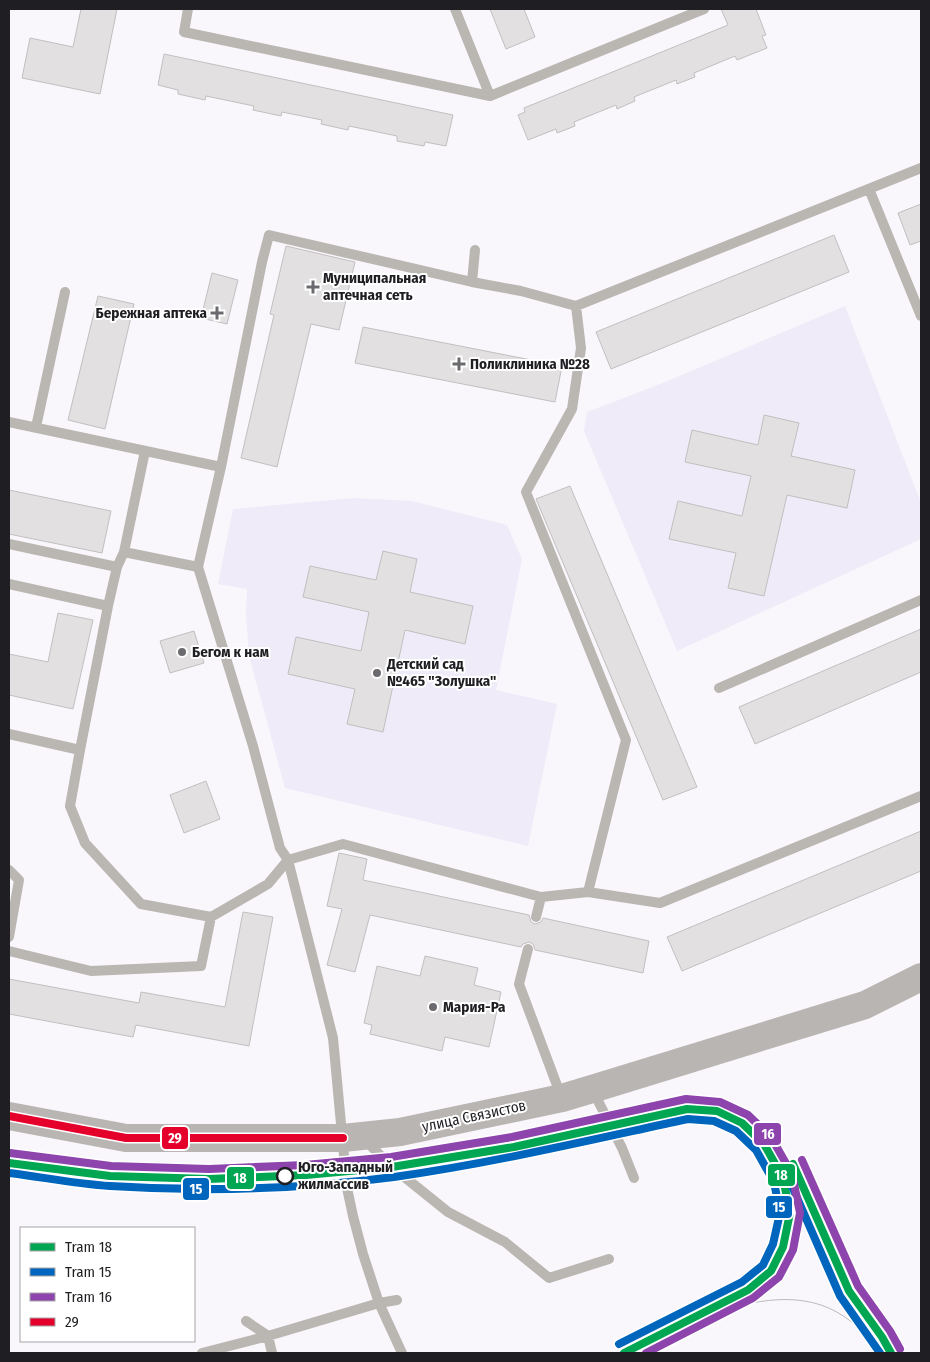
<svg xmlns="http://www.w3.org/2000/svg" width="930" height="1362" font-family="'Fira Sans Condensed',sans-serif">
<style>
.built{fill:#efebf8}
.building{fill:#e3e0e1;stroke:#c2bfc0}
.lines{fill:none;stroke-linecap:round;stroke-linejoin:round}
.service{stroke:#bab6b2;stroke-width:10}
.secondary{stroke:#b9b5b2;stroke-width:28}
.tram{stroke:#bdbabb;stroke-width:1}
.bus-1-casing{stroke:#fff;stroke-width:11}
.bus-1{stroke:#e4002b;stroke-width:8}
.tram-1-casing{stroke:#fff;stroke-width:11}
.tram-2-casing{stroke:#fff;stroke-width:11}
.tram-3-casing{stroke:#fff;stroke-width:11}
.tram-1{stroke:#00a651;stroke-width:8}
.tram-2{stroke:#0065bd;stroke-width:8}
.tram-3{stroke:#8e44ad;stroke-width:8}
.poi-dot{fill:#6b6a6e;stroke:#fff;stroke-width:2}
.stop-dot{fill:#fff;stroke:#1f1e22;stroke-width:2.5}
.labels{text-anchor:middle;stroke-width:4;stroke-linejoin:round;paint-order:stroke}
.poi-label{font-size:15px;font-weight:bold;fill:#1f1e22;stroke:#fff;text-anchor:start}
.street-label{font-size:15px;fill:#1f1e22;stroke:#fff}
.stop-label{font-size:15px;font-weight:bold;fill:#1f1e22;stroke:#fff;text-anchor:start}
.line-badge{stroke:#fff;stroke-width:2}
.badge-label{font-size:14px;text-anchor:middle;font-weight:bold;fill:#fff}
</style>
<rect width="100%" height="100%" fill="#f9f7fc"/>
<path class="built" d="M845,306l76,197v36l-244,112 -93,-220 3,-19 71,-27z
M354,498l58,3 95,24 15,34 -26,131 61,14 -29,142 -243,-58 -36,-132 -3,-42 1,-25 -29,-5 15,-75z"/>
<path class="building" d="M81,9h36l-17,85 -78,-16 8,-40 43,9z
M490,9h34l11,28 -29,12z
M721,9h35l10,26 -4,1 5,12 -30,12 -2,-4 -41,17 1,4 -18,7 -1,-4 -42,17 1,4 -18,8 -1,-4 -42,17 1,4 -18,7 -1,-4 -28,11 -10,-25 7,-3 -1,-4 204,-83z
M164,54l289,61 -7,31 -21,-4 -1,4 -27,-5v-5l-48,-10 -1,4 -27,-6 1,-4 -40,-8 -1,4 -28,-6 1,-4 -48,-10 -1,4 -27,-6v-4l-20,-5z
M921,204v37l-11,4 -12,-32z
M834,235l15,37 -238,97 -15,-37z
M286,246l69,16 -16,68 -28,-6 -34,143 -36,-9 33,-143 -4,-1z
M212,273l26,7 -11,44 -26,-6z
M98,296l36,8 -29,125 -37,-9z
M363,327l199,39 -7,36 -200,-39z
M764,415l35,8 -8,33 64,14 -8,38 -60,-13 -23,101 -36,-8 8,-35 -67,-14 9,-38 64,15 9,-40 -66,-14 7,-32 66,15z
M570,486l127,301 -34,13 -127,-301z
M9,490l102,21 -9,42 -93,-19z
M383,551l34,8 -7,33 63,14 -8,38 -60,-14 -22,102 -36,-8 8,-35 -67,-15 8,-37 65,14 8,-39 -66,-15 7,-31 66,14z
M58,613l35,7 -20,89 -64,-14v-41l39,8z
M921,629v43l-166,72 -16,-37z
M194,631l10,32 -34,10 -10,-32z
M206,781l14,38 -36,14 -14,-38z
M921,831v40l-239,100 -15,-34z
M339,853l28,6 -4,21 166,35 2,7 4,2 6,-2 2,-4 106,23 -6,32 -108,-23 -2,-6 -4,-2 -6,2 -2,3 -151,-32 -15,57 -28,-7 15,-56 -15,-3z
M243,912l30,5 -24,129 -113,-21 -3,12 -124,-23v-35l130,24 2,-11 84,15z
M425,956l53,12 -4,17 27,7 -12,55 -44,-10 -3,14 -72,-17 2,-9 -8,-2 13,-57 43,10z"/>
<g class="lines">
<path class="service" d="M188,9l-4,23 306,64 214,-87
M455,9l35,87
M869,189l52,127
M475,250l-3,32 49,9 55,15 345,-138
M576,306l5,42 -9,61 -46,83 100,248 -38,152
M9,422l212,45
M36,427l29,-135
M9,544l108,23
M124,552l21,-101
M9,584l99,22
M719,688l202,-88
M9,734l71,16 28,-144 9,-39 7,-15 74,15
M80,750l-10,56 15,37 56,61 70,13
M9,870l10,10 -10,57
M536,917l5,-20
M528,949l-9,35 42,112
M9,951l82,20 110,-5 10,-49 57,-33 20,-24 55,-16 198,53 47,-5 72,11 261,-107
M593,1091l29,57 12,30
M365,1140l27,27 56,45 57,30 44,36 60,-19
M246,1321l22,15 4,17
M202,1353l66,-17 111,-33 18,-3
M402,1353l-23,-50 -16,-49 -10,-38 -6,-28 -14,-150 -45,-178 -8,-12 -27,-102 -55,-179 23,-100 41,-205 7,-27 203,47"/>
<path class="secondary" d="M9,1116l117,22h217l57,-6 162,-34 30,-9 273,-84 56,-28"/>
<path class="tram" d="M860,1309l19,44
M682,1324c43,-15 94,-34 139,-19 21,7 38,22 53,37"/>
<g class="bus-1-casing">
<path id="bus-1" d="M9,1116l117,22h217"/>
</g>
<use href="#bus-1" class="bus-1"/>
<g class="tram-1-casing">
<path id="tram-1" d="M9,1163l101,13 99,3 97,-4 86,-8 122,-20 173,-38 30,2 25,12 22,21 19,34 7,35 -7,34 -12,24 -23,19 -124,63
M793,1164l56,127 33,46 9,16"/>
</g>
<g class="tram-2-casing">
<path id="tram-2" d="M784,1168l56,128 40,57
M9,1173c33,4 67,11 101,13 93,6 192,3 284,-9 99,-14 196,-37 294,-58l26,2 22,10 20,19 18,32 6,31 -7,31 -10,21 -21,17 -123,62"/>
</g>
<g class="tram-3-casing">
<path id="tram-3" d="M10,1153l101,13 98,3 96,-4 86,-8 121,-20 174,-38 34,3 28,13 23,22 21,37 8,39 -7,37 -14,27 -26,21 -107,55
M802,1160l56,126 32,45 10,18"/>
</g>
<use href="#tram-1" class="tram-1"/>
<use href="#tram-2" class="tram-2"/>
<use href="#tram-3" class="tram-3"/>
</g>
<g class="poi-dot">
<path d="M310.5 279.5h5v5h5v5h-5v5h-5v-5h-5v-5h5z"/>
<path d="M214.5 305.5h5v5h5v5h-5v5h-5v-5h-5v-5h5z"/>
<path d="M456.5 356.5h5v5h5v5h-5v5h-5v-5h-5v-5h5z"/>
<circle cx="182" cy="652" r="5"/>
<circle cx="377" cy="673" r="5"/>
<circle cx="433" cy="1007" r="5"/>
</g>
<circle class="stop-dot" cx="285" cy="1176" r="8"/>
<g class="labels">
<g class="poi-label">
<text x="323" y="283">Муниципальная<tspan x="323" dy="17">аптечная сеть</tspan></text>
<text x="207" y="318" text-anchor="end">Бережная аптека</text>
<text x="470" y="369">Поликлиника №28</text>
<text x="192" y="657">Бегом к нам</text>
<text x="387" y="669">Детский сад<tspan x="387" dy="17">№465 "Золушка"</tspan></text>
<text x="443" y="1012">Мария-Ра</text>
</g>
<g class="street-label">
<text transform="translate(474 1116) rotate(-12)" y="5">улица Связистов</text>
</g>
<g class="stop-label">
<text x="298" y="1172">Юго-Западный<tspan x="298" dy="17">жилмассив</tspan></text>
</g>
</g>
<g class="line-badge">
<rect x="753" y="1122" width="29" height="24" rx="5" fill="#8e44ad"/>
<rect x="161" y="1126" width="28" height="24" rx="5" fill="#e4002b"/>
<rect x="767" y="1163" width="29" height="24" rx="5" fill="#00a651"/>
<rect x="226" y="1166" width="29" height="24" rx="5" fill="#00a651"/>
<rect x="182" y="1177" width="28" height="24" rx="5" fill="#0065bd"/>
<rect x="765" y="1195" width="28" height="24" rx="5" fill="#0065bd"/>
</g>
<g class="badge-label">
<text x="768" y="1139">16</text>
<text x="175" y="1143">29</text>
<text x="781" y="1180">18</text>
<text x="240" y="1183">18</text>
<text x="196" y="1194">15</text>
<text x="779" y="1212">15</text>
</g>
<rect width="930" height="1362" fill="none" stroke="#1f1e22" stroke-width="20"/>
<rect x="20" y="1227" width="175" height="115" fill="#ffffff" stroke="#a5a5a7"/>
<rect x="30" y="1243" width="25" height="8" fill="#00a651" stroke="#a5a5a7"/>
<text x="65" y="1252" font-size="15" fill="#1f1e22">Tram 18</text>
<rect x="30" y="1268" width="25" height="8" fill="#0065bd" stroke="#a5a5a7"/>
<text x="65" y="1277" font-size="15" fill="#1f1e22">Tram 15</text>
<rect x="30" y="1293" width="25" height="8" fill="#8e44ad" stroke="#a5a5a7"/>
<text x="65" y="1302" font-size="15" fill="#1f1e22">Tram 16</text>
<rect x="30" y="1318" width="25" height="8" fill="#e4002b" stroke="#a5a5a7"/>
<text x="65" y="1327" font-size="15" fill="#1f1e22">29</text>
</svg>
